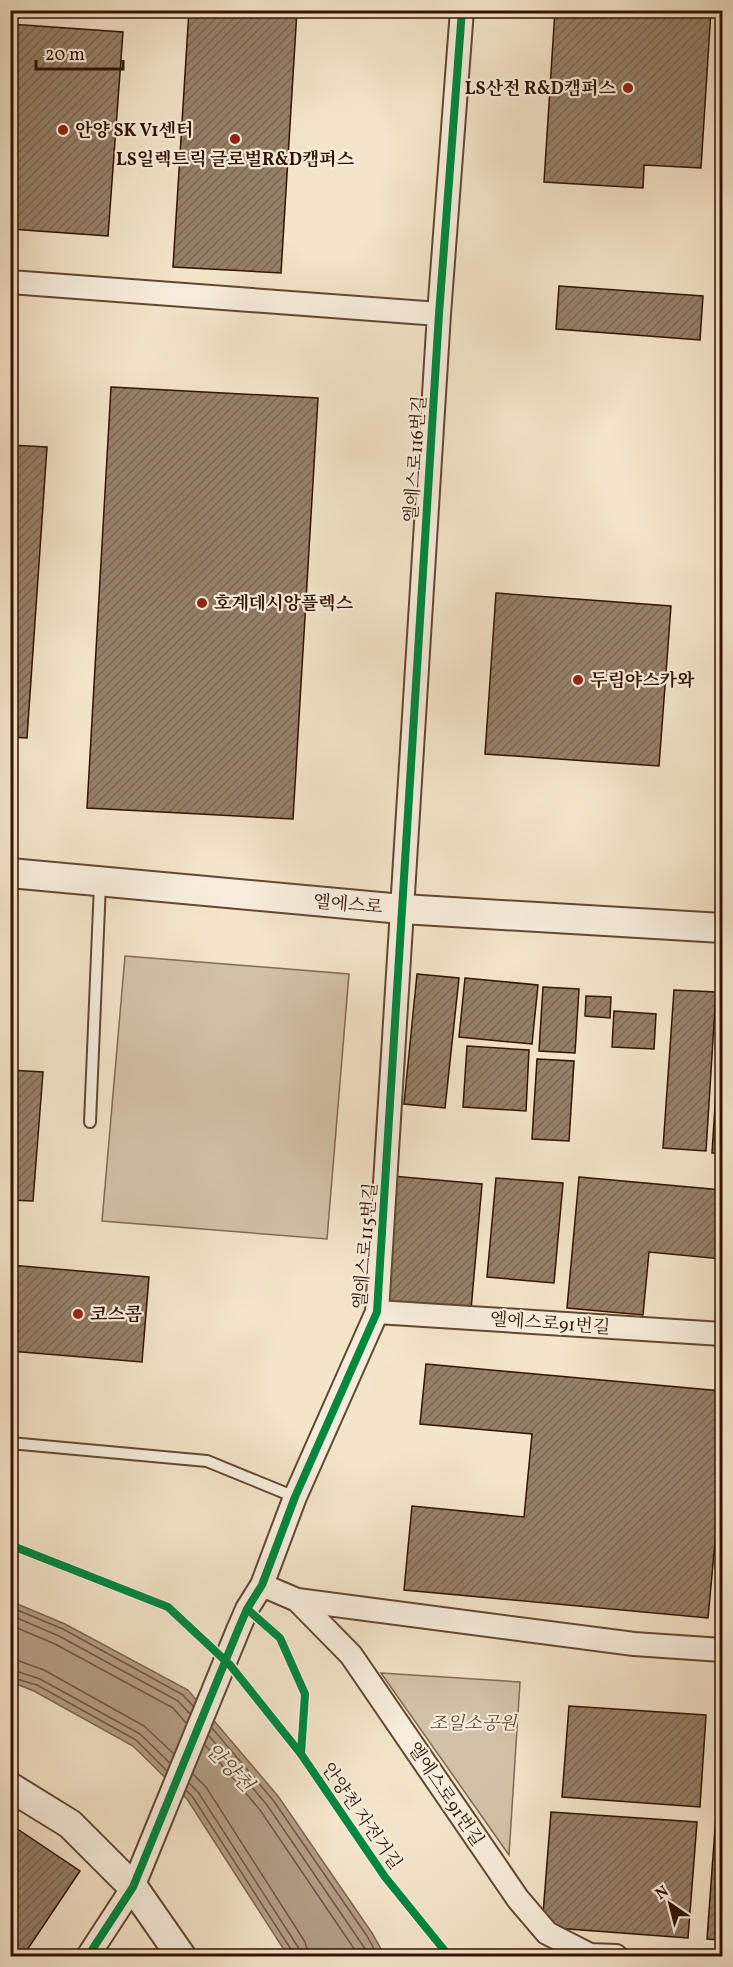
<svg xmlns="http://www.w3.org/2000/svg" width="733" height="1967" font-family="Vollkorn,'Noto Serif KR',serif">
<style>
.green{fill:#d3c1a7;stroke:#826a54;stroke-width:1.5}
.water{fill:#b29d85;stroke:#7e6650;stroke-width:1.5}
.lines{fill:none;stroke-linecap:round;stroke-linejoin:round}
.shore{stroke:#725842;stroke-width:1.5}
.building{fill:url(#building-hatch);stroke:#311400;stroke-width:1.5}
.service-casing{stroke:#624832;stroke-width:14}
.minor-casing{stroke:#624832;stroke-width:26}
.tertiary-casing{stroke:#624832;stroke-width:32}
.service{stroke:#f8eddc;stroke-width:10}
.minor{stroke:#f8eddc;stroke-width:22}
.tertiary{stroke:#f8eddc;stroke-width:28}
.cycleway-casing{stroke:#f8eddc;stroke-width:11}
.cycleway{stroke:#00873e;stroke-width:8}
.poi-dot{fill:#8f2418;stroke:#f8eddc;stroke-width:2}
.labels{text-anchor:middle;stroke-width:4.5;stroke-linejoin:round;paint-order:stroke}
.poi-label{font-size:18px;font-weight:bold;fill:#311400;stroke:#f8eddc;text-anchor:start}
.street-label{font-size:18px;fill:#311400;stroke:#f8eddc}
.park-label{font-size:18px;font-style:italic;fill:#624832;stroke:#f8eddc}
.water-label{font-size:20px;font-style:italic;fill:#654b35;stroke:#f8eddc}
</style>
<defs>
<pattern id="building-hatch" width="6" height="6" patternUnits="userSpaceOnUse" patternTransform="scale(1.5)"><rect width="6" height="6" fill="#968069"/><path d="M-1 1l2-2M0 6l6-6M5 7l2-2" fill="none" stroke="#7b6854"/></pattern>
</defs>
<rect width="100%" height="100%" fill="#f4e4c9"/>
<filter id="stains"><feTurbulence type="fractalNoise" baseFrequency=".00333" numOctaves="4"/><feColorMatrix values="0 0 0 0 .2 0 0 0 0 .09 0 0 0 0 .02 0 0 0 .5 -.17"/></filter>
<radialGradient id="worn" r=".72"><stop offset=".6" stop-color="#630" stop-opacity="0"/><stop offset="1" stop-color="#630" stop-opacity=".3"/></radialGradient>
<path class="green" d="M125,956l224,18 -22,265 -225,-18z
M381,1673l139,9 -11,173z"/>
<path class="water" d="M10,1601l55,23 123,66 90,106 94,137 13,23h-97l-101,-157 -54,-53 -99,-55 -23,-9z"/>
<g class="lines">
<path class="shore" d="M10,1607l53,22 120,66 10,11
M10,1615l49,21 119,65 12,13
M10,1625l45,19 118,64 13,15
M10,1660l9,1 25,9 100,56 30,28
M10,1669l30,10 100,55 30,29
M10,1677l27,8 99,55 31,31
M212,1728l61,72 94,136 11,20
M209,1736l58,69 103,151
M205,1745l55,65 99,146
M193,1774l13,13 99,155 4,14
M189,1783l9,9 100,155 2,9
M186,1790l6,6 100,155 1,5"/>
</g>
<path class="building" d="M189,10h108l-16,263 -108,-6z
M555,10h156l-10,158 -57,-3 -1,23 -99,-6z
M10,24l113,8 -15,204 -98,-7z
M559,286l144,10 -3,44 -144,-11z
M111,387l207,11 -25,421 -206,-11z
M10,445l37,2 -20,291 -17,-1z
M496,593l175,13 -12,160 -174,-12z
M417,974l42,4 -14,130 -41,-4z
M465,978l73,7 -6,59 -73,-7z
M543,987l36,2 -4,64 -36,-2z
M674,990l42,2 -10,159 -43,-3z
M586,996l25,1 -1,21 -25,-2z
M722,996v157h-10z
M614,1011l42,3 -2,35 -42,-2z
M467,1046l62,4 -3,61 -63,-4z
M537,1059l37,2 -5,80 -37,-2z
M10,1070l33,2 -10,129 -23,-1z
M392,1176l90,8 -11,126 -92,-8z
M579,1177l143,13v69l-73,-7 -6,63 -76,-7z
M496,1178l67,5 -9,100 -67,-6z
M10,1265l139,12 -7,85 -132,-11z
M426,1364l296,27v76l-14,151 -304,-28 8,-84 112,11 8,-83 -112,-10z
M569,1706l137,9 -6,92 -138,-10z
M722,1732v208l-15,-1z
M551,1812l146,10 -9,116 -146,-11z
M10,1824l70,47 -57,85h-13z"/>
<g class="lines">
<g class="service-casing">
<path id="service" d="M90,1122l10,-238
M10,1443l197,18 88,36"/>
</g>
<g class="minor-casing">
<path id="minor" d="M10,282l429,32
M377,1312l345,22
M262,1585l35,15 337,44 88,6
M297,1600l54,55 167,244 29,34 43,22 26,1
M88,1956l45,-69 105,-257 9,-21 15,-24 33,-88 82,-185 62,-998 23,-304"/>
</g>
<g class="tertiary-casing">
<path id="tertiary" d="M10,873l392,36 320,19
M10,1787l60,37 63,63 48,69"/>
</g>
<use href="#service" class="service"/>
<use href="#minor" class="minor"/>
<use href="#tertiary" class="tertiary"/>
<g class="cycleway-casing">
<path id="cycleway" d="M10,1545l158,62 62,58 71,89 84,123 64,79
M247,1609l33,29 25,56 -4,60
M88,1956l45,-69 105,-257 9,-21 15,-24 33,-88 82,-185 62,-998 23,-304"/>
</g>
<use href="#cycleway" class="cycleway"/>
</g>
<g class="poi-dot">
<circle cx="628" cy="88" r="6"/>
<circle cx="63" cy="130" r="6"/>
<circle cx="235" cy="139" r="6"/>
<circle cx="202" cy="603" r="6"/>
<circle cx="578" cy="680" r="6"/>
<circle cx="78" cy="1314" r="6"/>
</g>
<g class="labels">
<g class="poi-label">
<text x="616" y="94" text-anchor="end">LS산전 R&amp;D캠퍼스</text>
<text x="75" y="136">안양 SK V1센터</text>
<text x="235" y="165" text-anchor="middle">LS일렉트릭 글로벌R&amp;D캠퍼스</text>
<text x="214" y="609">호계데시앙플렉스</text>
<text x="590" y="686">두림야스카와</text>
<text x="90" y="1320">코스콤</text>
</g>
<g class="street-label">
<text transform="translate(415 459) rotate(-86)" y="6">엘에스로116번길</text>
<text transform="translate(348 904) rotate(5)" y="6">엘에스로</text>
<text transform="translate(365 1246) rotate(-85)" y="6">엘에스로115번길</text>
<text transform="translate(550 1323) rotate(4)" y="6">엘에스로91번길</text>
<text transform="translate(446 1794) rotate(56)" y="6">엘에스로91번길</text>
<text transform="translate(362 1816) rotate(55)" y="6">안양천 자전거길</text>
</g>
<g class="park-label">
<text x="473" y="1729">조일소공원</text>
</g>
<g class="water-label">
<text transform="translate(230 1767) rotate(46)" y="7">안양천</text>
</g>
</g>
<rect width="733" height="1967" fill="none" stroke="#f4e4c9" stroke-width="36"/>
<rect x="12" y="12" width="709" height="1943" fill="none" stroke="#311400" stroke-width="3"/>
<rect x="18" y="18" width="697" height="1931" fill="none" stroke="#311400" stroke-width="1.5"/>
<g transform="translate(670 1904) rotate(325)" stroke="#f8eddc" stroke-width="4.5" paint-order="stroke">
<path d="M0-4.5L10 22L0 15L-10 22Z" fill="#311400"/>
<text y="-9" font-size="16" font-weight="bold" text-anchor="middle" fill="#311400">N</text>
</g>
<path d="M36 60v9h87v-9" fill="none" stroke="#311400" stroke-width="3"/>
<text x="45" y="60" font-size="18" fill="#311400" stroke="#f8eddc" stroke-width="4.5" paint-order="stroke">20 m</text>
<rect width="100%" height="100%" filter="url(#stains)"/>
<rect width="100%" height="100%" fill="url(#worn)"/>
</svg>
